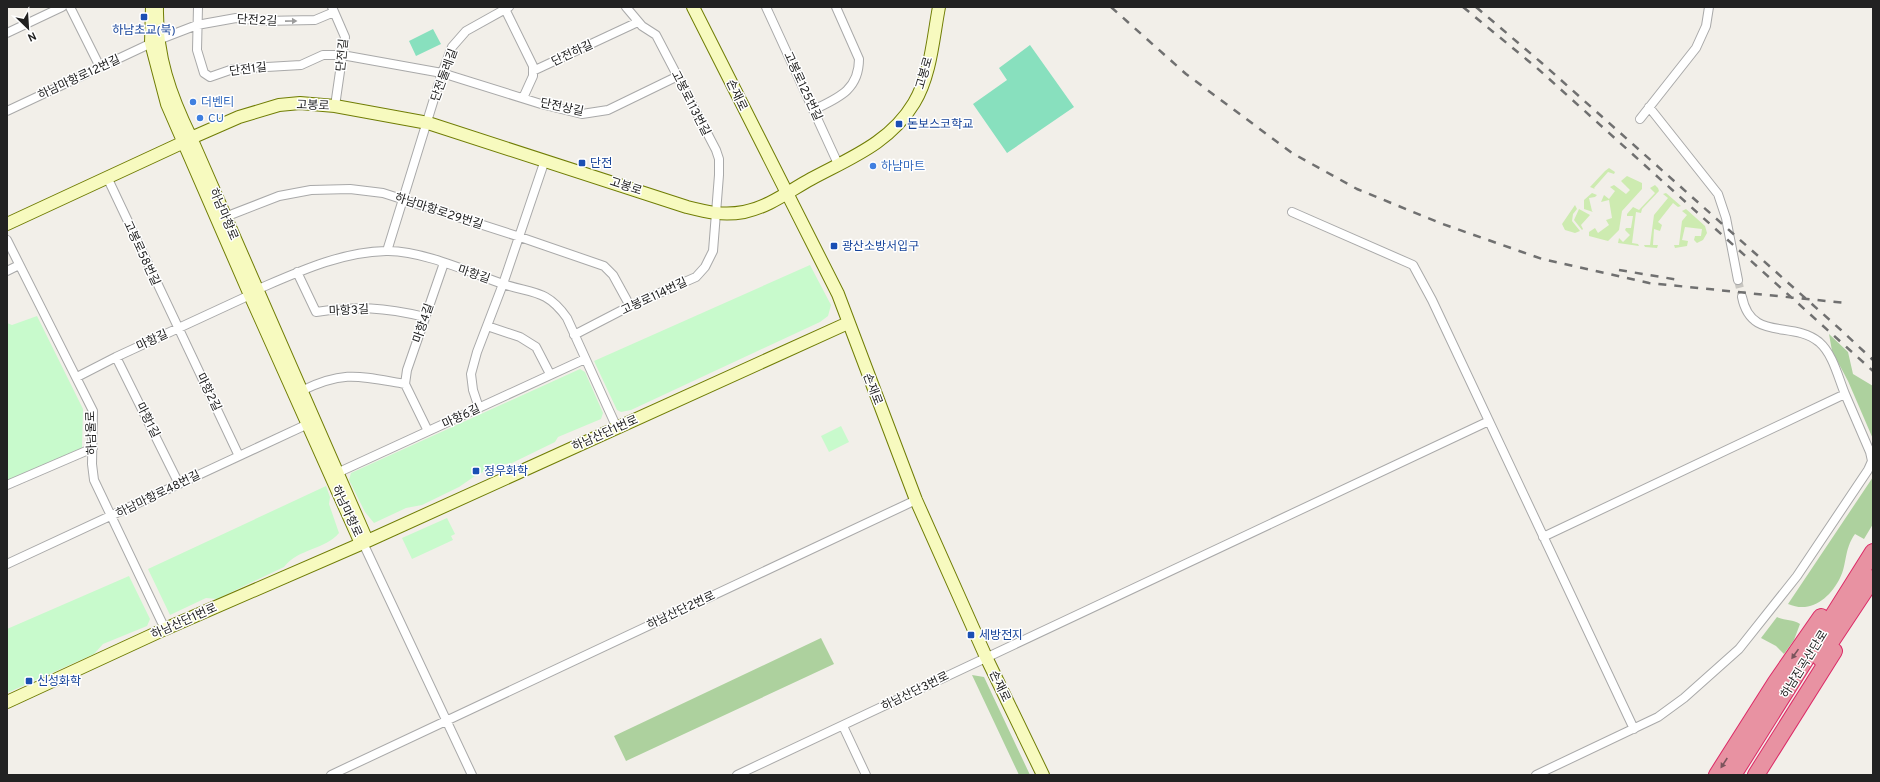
<svg xmlns="http://www.w3.org/2000/svg" width="1880" height="782" font-family="Overpass,'Noto Sans KR',sans-serif">
<style>
.grass{fill:#cdebb0}
.forest{fill:#add19e}
.park{fill:#c8facc}
.pitch{fill:#88e0be}
.lines{fill:none;stroke-linecap:round;stroke-linejoin:round}
.street-tunnel{stroke:#c8c6c1;stroke-width:8;stroke-dasharray:8 4;stroke-linecap:butt}
.street-casing{stroke:#a9a9a9;stroke-width:10}
.secondary-casing{stroke:#707d05;stroke-width:14}
.highway-casing{stroke:#dc2a67;stroke-width:18}
.street{stroke:#fff;stroke-width:8}
.secondary{stroke:#f7fabf;stroke-width:12}
.highway{stroke:#e892a2;stroke-width:16}
.rail{stroke:#707070;stroke-width:2.5;stroke-dasharray:8 8;stroke-linecap:butt}
.oneway{fill:#9c9c9c}
.oneway2{fill:#7b545c}
.transit-dot{fill:#1a4fb4;stroke:#fff;stroke-width:1.5}
.shop-dot{fill:#3f7fe0;stroke:#fff;stroke-width:1.5}
.labels{text-anchor:middle;stroke-width:3;stroke-linejoin:round;paint-order:stroke}
.street-label{font-size:12px;fill:#222;stroke:#fff}
.transit-label{font-size:12px;fill:#164399;stroke:#fff;text-anchor:start}
.shop-label{font-size:12px;fill:#366cbe;stroke:#fff;text-anchor:start}
</style>
<rect width="100%" height="100%" fill="#f2efe9"/>
<path class="grass" d="M1609,168l6,4 -1,2 -6,-2 -14,16 1,1 -5,-2 15,-16z
M1627,176l15,7v6l-20,22 -3,19 -11,11 -19,-5v-4l6,-4 3,5 11,-8 -3,-5 6,-2 -3,-18 -8,2 3,-7 5,4 6,-8 -5,-4 4,-2 12,9 4,-4 -9,-9z
M1655,185l3,3 1,3 -17,18 -1,4 -5,-1 -4,31 6,1 1,2 -21,-3 1,-5 4,4 7,-7 -5,-5 1,-2h5l2,-12h-6v-2l6,-7 6,3 16,-17 -5,-5z
M1592,193l5,2 -2,2 -6,1 3,13 1,1 -9,-3v-9z
M1666,193l15,13 -3,1 -5,-4 -15,19 4,3 -2,6 -6,-2 -1,16h5l-1,3 -12,-1 -1,-2h6l4,-30 14,-17 -5,-4z
M1575,205l2,4 -4,5 -1,7 8,10 -5,2 -10,-3 -3,-6z
M1579,209l11,6 -9,10 2,4 -1,1 -8,-10z
M1686,209l19,17 2,7 -4,7 -6,3 -3,-3 1,-4h6l1,-7 -17,-2 -3,13 6,1 -1,5 -12,2 -1,-3h5l3,-24 5,-6 -5,-4z"/>
<path class="forest" d="M1829,334l19,18 5,22 20,12v53l-25,-58 -16,-30z
M1873,477v47l-9,15 -9,-5c-11,15 -8,31 -15,44 -10,20 -29,36 -52,26z
M1777,617c8,4 16,2 23,7l-6,16 -10,14 -8,-8 -15,-8z
M821,638l13,26 -208,97 -12,-25z
M972,675l12,2 46,98h-11z"/>
<path class="park" d="M810,265l21,40 -3,11 -8,6 -189,88 -10,2 -4,-2 -23,-49z
M37,316l46,93 -1,40 -75,33v-159l5,2z
M580,369l5,3 18,41 -2,6 -43,18 -3,5 -43,21 -17,3 -20,10 -16,11 -37,18 -16,3 -32,15 -9,-11 -16,-32 2,-7z
M841,426l8,16 -20,10 -8,-16z
M326,486l4,11 -1,7 10,29c-14,17 -40,15 -55,34l-67,32 -11,-1 -36,17 -22,-46z
M447,518l8,16 -4,2 2,4 -41,19 -10,-21z
M129,576l21,43 -3,7 -44,18 -9,10 -87,39v-64z"/>
<path class="pitch" d="M433,29l8,15 -25,12 -7,-15z
M1030,45l44,62 -67,46 -34,-49 34,-24 -8,-12z"/>
<g class="lines">
<path class="street-tunnel" d="M1738,280l4,17"/>
<g class="street-casing">
<path id="street" d="M70,7l30,60
M198,7l-1,43 7,23 6,4 23,-8 68,-4 22,-10h19l100,18 99,31 41,10 26,-4 70,-34
M332,7l13,30 -10,69
M766,7l73,159
M505,9l28,57v10l-10,22
M7,33l55,-26
M533,71l105,-49
M1649,107l69,87 8,24 12,62
M813,110c25,-12 46,-20 46,-51l-23,-52
M7,111l151,-71 39,-15 39,-7 27,3 52,-1 19,-8
M1640,119l56,-71 10,-22 3,-19
M107,177l132,279
M1292,212l121,53 19,35 202,429
M225,217l54,-21 32,-6 39,-1 33,4 137,44 84,29 9,9 17,31
M7,240l86,171 -1,53 2,16 71,149
M387,251l55,-178 10,-26 14,-16 43,-24
M7,271l12,-6
M297,272l19,40c43,-6 67,-5 109,5
M256,290c42,-18 84,-38 130,-39 34,-1 81,20 114,32 31,11 46,5 67,35l50,110
M1742,297c9,45 50,23 77,45 14,12 19,35 26,52
M487,326l33,11 16,10 14,27
M574,335l56,-29 66,-29 9,-10 8,-16 6,-76v-16l-3,-9 -60,-115 -14,-9 -16,-19
M116,357l63,127
M77,377l39,-20 134,-62
M301,391c43,-21 58,-15 104,-7
M479,408l-6,-18 -2,-16 6,-22 26,-68 42,-124
M428,431l-23,-47 2,-14 37,-107
M337,473l248,-114
M7,485l86,-37
M363,543l109,232
M7,564l301,-140
M843,726l23,49
M331,775l585,-275
M737,775l752,-354
M1536,775l122,-58 26,-19 55,-49 58,-73 71,-106 4,-9 -2,-9 -25,-58 -302,143"/>
</g>
<g class="secondary-casing">
<path id="secondary" d="M152,7l-1,36 16,61 83,191 109,244 4,4 2,-7 -174,-398c-21,-43 -35,-82 -34,-131
M693,7l145,287 78,206 70,157 57,118
M191,138l48,-21 40,-12 21,-2 35,3 93,17 259,84c20,5 36,9 57,5 25,-5 45,-21 67,-33 39,-21 79,-36 103,-76 17,-28 19,-65 25,-96
M7,224l177,-82
M7,702l158,-73 198,-86 485,-220"/>
</g>
<g class="highway-casing">
<path id="highway" d="M1820,658l53,-80
M1717,775l59,-93 45,-65
M1733,775l140,-223
M1756,775l78,-124"/>
</g>
<use href="#street" class="street"/>
<use href="#secondary" class="secondary"/>
<use href="#highway" class="highway"/>
<path class="rail" d="M1111,7l75,67 106,79 65,36 83,34 102,36 107,24 197,20
M1463,7l74,61 336,303
M1476,7l67,57 298,266 32,30
M1619,270l60,10"/>
</g>
<defs><path id="oneway-solid" d="M-6-.8H1V-3.2L6.5 0L1 3.2V.8H-6Z"/></defs>
<use class="oneway" href="#oneway-solid" transform="translate(291 21) rotate(-1)"/>
<g class="oneway2">
<use href="#oneway-solid" transform="translate(1795 654) rotate(125)"/>
<use href="#oneway-solid" transform="translate(1724 763) rotate(123)"/>
</g>
<g class="transit-dot">
<rect x="140" y="13" width="8" height="8" rx="2"/>
<rect x="895" y="120" width="8" height="8" rx="2"/>
<rect x="578" y="159" width="8" height="8" rx="2"/>
<rect x="830" y="242" width="8" height="8" rx="2"/>
<rect x="472" y="467" width="8" height="8" rx="2"/>
<rect x="967" y="631" width="8" height="8" rx="2"/>
<rect x="25" y="677" width="8" height="8" rx="2"/>
</g>
<g class="shop-dot">
<circle cx="193" cy="102" r="4"/>
<circle cx="200" cy="118" r="4"/>
<circle cx="873" cy="166" r="4"/>
</g>
<g class="labels">
<g class="street-label">
<text transform="translate(257 20) rotate(3)" y="4">단전2길</text>
<text transform="translate(572 53) rotate(-25)" y="4">단전하길</text>
<text transform="translate(342 55) rotate(-84)" y="4">단전길</text>
<text transform="translate(248 69) rotate(-7)" y="4">단전1길</text>
<text transform="translate(924 73) rotate(-74)" y="4">고봉로</text>
<text transform="translate(444 75) rotate(-70)" y="4">단전둘레길</text>
<text transform="translate(79 77) rotate(-25)" y="4">하남마항로12번길</text>
<text transform="translate(803 86) rotate(65)" y="4">고봉로125번길</text>
<text transform="translate(737 95) rotate(64)" y="4">손재로</text>
<text transform="translate(691 103) rotate(63)" y="4">고봉로113번길</text>
<text transform="translate(313 105) rotate(2)" y="4">고봉로</text>
<text transform="translate(562 107) rotate(12)" y="4">단전상길</text>
<text transform="translate(626 186) rotate(18)" y="4">고봉로</text>
<text transform="translate(439 211) rotate(18)" y="4">하남마항로29번길</text>
<text transform="translate(224 214) rotate(67)" y="4">하남마항로</text>
<text transform="translate(142 253) rotate(65)" y="4">고봉로58번길</text>
<text transform="translate(474 274) rotate(19)" y="4">마항길</text>
<text transform="translate(654 296) rotate(-25)" y="4">고봉로114번길</text>
<text transform="translate(349 310) rotate(-3)" y="4">마항3길</text>
<text transform="translate(423 323) rotate(-71)" y="4">마항4길</text>
<text transform="translate(152 340) rotate(-25)" y="4">마항길</text>
<text transform="translate(873 389) rotate(69)" y="4">손재로</text>
<text transform="translate(209 392) rotate(64)" y="4">마항2길</text>
<text transform="translate(461 416) rotate(-25)" y="4">마항6길</text>
<text transform="translate(148 420) rotate(63)" y="4">마항1길</text>
<text transform="translate(91 433) rotate(-92)" y="4">하남울로</text>
<text transform="translate(605 433) rotate(-24)" y="4">하남산단1번로</text>
<text transform="translate(158 494) rotate(-26)" y="4">하남마항로48번길</text>
<text transform="translate(347 511) rotate(65)" y="4">하남마항로</text>
<text transform="translate(681 610) rotate(-25)" y="4">하남산단2번로</text>
<text transform="translate(184 621) rotate(-24)" y="4">하남산단1번로</text>
<text transform="translate(1804 664) rotate(-58)" y="4">하남진곡산단로</text>
<text transform="translate(1000 686) rotate(64)" y="4">손재로</text>
<text transform="translate(915 691) rotate(-26)" y="4">하남산단3번로</text>
</g>
<g class="transit-label">
<text x="144" y="34" text-anchor="middle">하남초교(북)</text>
<text x="907" y="128">돈보스코학교</text>
<text x="590" y="167">단전</text>
<text x="842" y="250">광산소방서입구</text>
<text x="484" y="475">정우화학</text>
<text x="979" y="639">세방전지</text>
<text x="37" y="685">신성화학</text>
</g>
<g class="shop-label">
<text x="201" y="106">더벤티</text>
<text x="208" y="122">CU</text>
<text x="881" y="170">하남마트</text>
</g>
</g>
<rect width="1880" height="782" fill="none" stroke="#222222" stroke-width="16"/>
<g transform="translate(28 28) rotate(155)" stroke="#ffffff" stroke-width="3" paint-order="stroke">
<path d="M0-3L7 15L0 10L-7 15Z" fill="#222222"/>
<text y="-6" font-size="11" font-weight="bold" text-anchor="middle" fill="#222222">N</text>
</g>
</svg>
